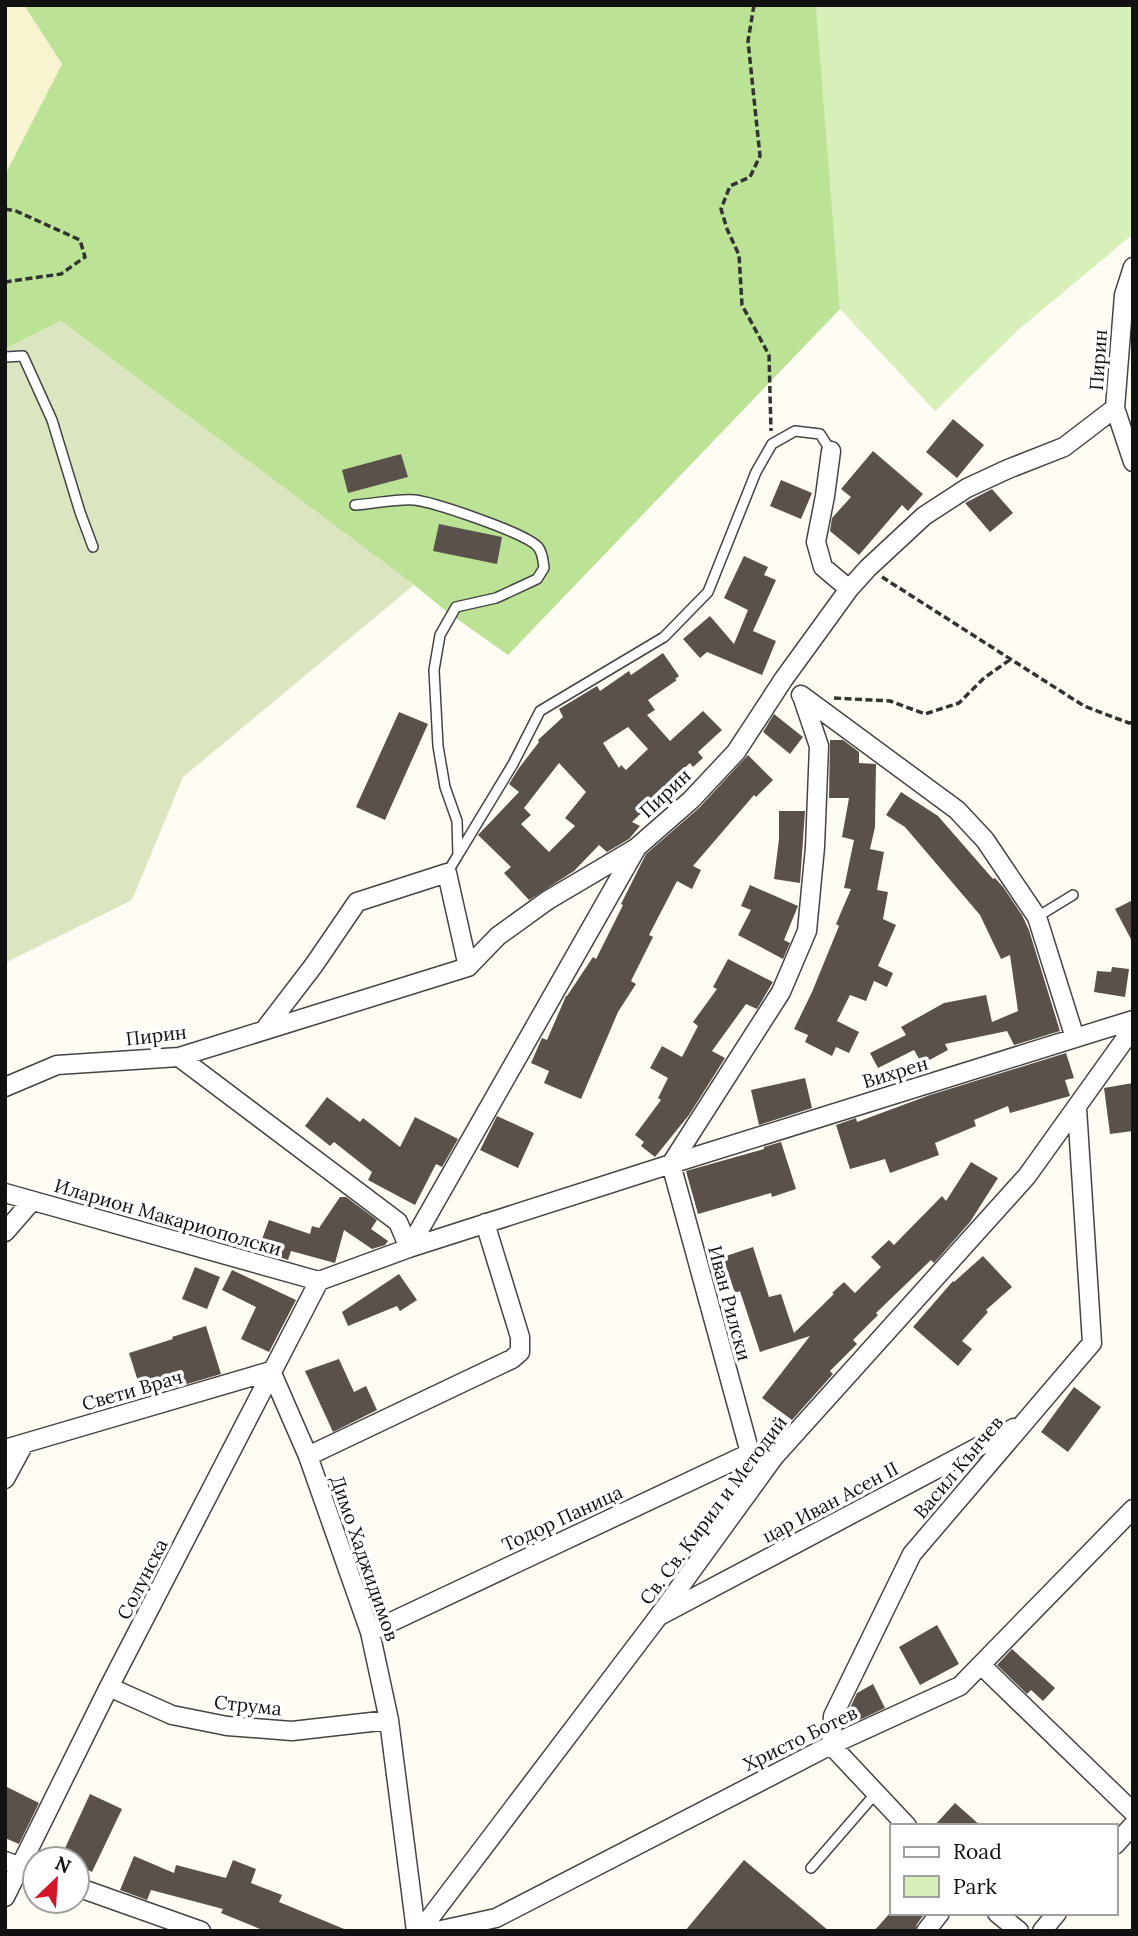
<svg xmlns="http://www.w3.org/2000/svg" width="1138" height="1936" font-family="Lora,serif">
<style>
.farmland{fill:#f9f4d0}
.green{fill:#d7efb8}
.forest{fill:#bbe295}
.cemetery{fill:#dbe6c0}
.building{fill:#5b514b;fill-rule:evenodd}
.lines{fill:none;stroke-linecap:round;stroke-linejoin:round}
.lane-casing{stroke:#444;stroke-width:12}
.street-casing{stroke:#444;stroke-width:21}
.path{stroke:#333;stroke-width:3.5;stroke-dasharray:7 3.5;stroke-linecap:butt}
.lane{stroke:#fff;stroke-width:9}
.street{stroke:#fff;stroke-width:18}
.labels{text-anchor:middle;stroke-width:7;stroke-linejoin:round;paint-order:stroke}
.street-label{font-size:19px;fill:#111;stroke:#fff}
</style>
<rect width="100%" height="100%" fill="#fffcf4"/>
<path class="farmland" d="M5,5h19l38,59 -57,111z"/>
<path class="green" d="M816,5h317v229l-116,97 -82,80 -95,-102z"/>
<path class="forest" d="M24,5h792l24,304 -332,346 -62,-44 -32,-26 -353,-264 -56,28v-174l57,-111z"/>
<path class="cemetery" d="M61,321l353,264 -231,192 -51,123 -127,63v-614z"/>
<path class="building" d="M953,419l31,26 -27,33 -31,-26z
M873,451l50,43 -15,17 -6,-6 -43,50 -29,-24 2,-13 19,-21 -10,-8z
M401,454l7,23 -60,16 -6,-23z
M781,480l31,13 -11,26 -31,-13z
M992,489l21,24 -23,19 -25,-29z
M439,524l63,13 -5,27 -64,-13z
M744,556l24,11 -4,8 12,5 -23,51 23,10 -14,34 -55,-23 -7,6 -17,-19 27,-23 24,28 14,-34 -24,-12z
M663,653l16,23 -4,3 2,1 -29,20 7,10 -8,5 23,26 33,-30 19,19 -24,22 5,6 -10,9 -3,-4 -21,19 2,2 -39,38 8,4 -11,13 -22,13 -8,-7 -25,26 -45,29 -25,-27 7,-6 -33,-32 41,-43 -10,-8 10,-16 20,-26 -1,-2 25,-23 -4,-8 38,-23 3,5 29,-20 2,4zM628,727l20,22 -22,21 -5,-5 -2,3 -16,-25zM559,763l27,29 -21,26 10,8 -26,26 -28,-28 10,-9 -7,-7z
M399,712l29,12 -43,96 -29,-13z
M774,714l29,23 -13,17 -27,-22z
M830,740h13l16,12v11l17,1 -1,63 -5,22 14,3 -7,38 11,2 -5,27 13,6 -18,41 15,7 -6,14 -13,-6 -8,20 -16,-6 -13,26 22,11 -10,21 -13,-6 -4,9 -27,-14 3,-7 -14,-6 18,-37 27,-66 -3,-2 15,-35 -7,-1 10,-48 -12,-3 7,-39h-20z
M748,755l25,25 -17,17 -2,-2 -61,71 8,4 -9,19 -15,-8 -28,54 4,2 -22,44 5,3 -18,28 -37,87 -37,-16 5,-12 -18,-8 10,-23 1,-2 5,2 19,-44h1l26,-39 3,2 27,-54 -2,-1 25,-50 53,-46z
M901,792l37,24 55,63 2,-1 8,9 19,28 7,15 31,101 -46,14 -7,-14 -62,13 3,6 -26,14 -8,-14 -36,18 -8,-15 36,-18 -5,-8 43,-24 42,-8 6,27 26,-11 -8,-56 -9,4 -21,-44 -75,-88 -19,-12z
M779,811h26l-5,72 -26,-4 5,-40z
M750,885l48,21 -14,34 6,3 -7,16 -45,-24 13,-25 -10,-4z
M1133,900v43l-18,-34z
M728,959l45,23 -16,27 -11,-5 -34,47 13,7 -36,57 -34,42 -14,-11 3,-4 -9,-7 26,-35 -3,-2 10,-20 -18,-10 12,-22 20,11 16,-31 -5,-4 24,-33 -4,-2z
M1112,967l17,2 -4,28 -31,-5 3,-21 14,1z
M1066,1053l8,25 -9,2 5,16 -60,17 -2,-7 -34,14 2,6 -41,17 4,12 -49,18 -5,-14 -35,10 -14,-44 20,-7 1,4 73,-27z
M805,1078l7,30 -53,17 -8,-35z
M1133,1083v48l-23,3 -6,-46z
M327,1097l33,25 3,-4 37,29 15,-30 43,22 -16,28 -6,-3 -21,41 -47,-25 4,-8 -38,-30 -4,4 -25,-20z
M497,1116l37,17 -16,35 -38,-18z
M781,1142l15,47 -24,8 -1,-4 -73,21 -12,-43 78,-22v-2z
M971,1162l27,16 -28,44 -36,41 -3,-3 -55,53 2,2 -25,25 4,4 -27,27 3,3 -41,46 -30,-22 48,-62 -50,16 -20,-61 -5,2 -12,-36 30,-10 16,50 12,-3 13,39 40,-39 -2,-1 12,-11 11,11 26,-26 -10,-10 18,-17 5,5 48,-49 4,5z
M340,1197h6l31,23 -6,9 17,12 -3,4 -13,4 -28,-19 -9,33 -44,-12 -3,9 -30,-10 11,-30 41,14 2,-8 7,2z
M983,1256l29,31 -26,23 2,2 -26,29 10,8 -14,17 -45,-39 40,-46 1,1z
M195,1267l25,10 -13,32 -25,-10z
M232,1270l64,30 -27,52 -28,-13 15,-32 -34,-17z
M399,1274l18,26 -17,11 -3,-5 -49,20 -6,-14z
M206,1326l15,48 -78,23 -14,-44 44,-14 -1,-2z
M339,1359l15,33 12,-6 11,24 -44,22 -28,-61z
M1074,1387l27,20 -33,45 -27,-20z
M937,1625l22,39 -39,21 -21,-38z
M1012,1649l43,39 -12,13 -12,-11 -4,4 -30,-29z
M873,1684l12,24 -30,14 -6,-12 8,-17z
M5,1786l34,17 -20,41 -14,-6z
M90,1794l32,15 -30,63 -15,-7v-6h-17z
M955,1803l26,23h-47z
M134,1856l40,17 2,-8 50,13 7,-18 23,9 -5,14 31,12 -3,7 70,29h-84l-44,-18 2,-4 -72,-19 -4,10 -27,-10z
M744,1860l85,71h-144z
M890,1913h35l-8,11 -2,7h-41z"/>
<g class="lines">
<g class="lane-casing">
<path id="lane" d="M5,357l18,-1 29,64 28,92 13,35
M355,505c17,-1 45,-7 60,-5 21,3 111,33 123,47 5,6 5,14 6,21l-7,11 -41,19 -40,9 -16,28 -6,35 4,76 7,41 12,34 1,34 -11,18
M458,855l55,-91 27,-53 124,-74 44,-45 48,-120 16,-28 23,-13 25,3 11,17
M1037,917l36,-22
M811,1868l65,-75"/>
</g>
<g class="street-casing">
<path id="street" d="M1115,408l18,54
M831,451l-6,45 -9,46 7,25 26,22
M801,695l156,115 28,30 52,77 38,121
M636,849l-227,399 262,-84 462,-144
M265,1029l49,-64 43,-63 90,-29 21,94
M179,1057l219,165 11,26 -90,33
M5,1087l52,-22 122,-8 289,-90 30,-31 50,-36 88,-52 55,-48 45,-48 47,-72 66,-91 19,-21 56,-52 43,-28 41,-19 56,-22 51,-39 9,-113 9,-28
M671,1164l110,-172 26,-61 8,-84 4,-101 -17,-50
M671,1164l79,289
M5,1193l314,88
M5,1232l27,-31
M5,1449l266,-78 37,85 62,176 19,88 27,211
M308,1456l204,-97 8,-7v-15l-35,-114
M5,1479l19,-35
M661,1615l353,-187
M370,1632l380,-179 24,4
M981,1665l152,147
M109,1687l63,28 55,11 65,5 97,-11
M907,1826l-76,-81 2,-29 79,-162 180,-211 -15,-235
M1115,1845l18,-20
M5,1861l30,11
M77,1887l124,44
M5,1897l104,-210 210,-406
M997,1913l22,18
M420,1931l238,-314 116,-160 253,-281 106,-148
M437,1931l59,-13 335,-173 129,-59 173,-177
M926,1931l14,-18
M1042,1931l15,-18"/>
</g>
<path class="path" d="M754,5l-6,36 12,115 -10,21 -20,9 -9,23 6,20 12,26 3,50 27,50 2,76
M5,209l11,2 64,29 5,17 -24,17 -56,8
M882,577l202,129 45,17 4,-1
M834,698l56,3 35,13 34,-11 25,-25 27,-19"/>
<use href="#lane" class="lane"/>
<use href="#street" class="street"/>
</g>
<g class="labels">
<g class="street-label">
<text transform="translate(1098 360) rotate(-86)" y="7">Пирин</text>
<text transform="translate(665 793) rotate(-43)" y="7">Пирин</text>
<text transform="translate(156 1035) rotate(-7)" y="7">Пирин</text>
<text transform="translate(895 1072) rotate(-17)" y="7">Вихрен</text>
<text transform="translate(168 1217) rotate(16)" y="7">Иларион Макариополски</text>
<text transform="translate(730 1303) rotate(75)" y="7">Иван Рилски</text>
<text transform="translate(132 1390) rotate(-16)" y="7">Свети Врач</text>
<text transform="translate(958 1467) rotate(-50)" y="7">Васил Кънчев</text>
<text transform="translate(830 1502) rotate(-28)" y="7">цар Иван Асен II</text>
<text transform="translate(713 1510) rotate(-53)" y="7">Св. Св. Кирил и Методий</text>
<text transform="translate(562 1518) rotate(-25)" y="7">Тодор Паница</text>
<text transform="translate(365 1558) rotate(71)" y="7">Димо Хаджидимов</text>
<text transform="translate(142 1579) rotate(-63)" y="7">Солунска</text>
<text transform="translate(248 1705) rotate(6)" y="7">Струма</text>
<text transform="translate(800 1738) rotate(-26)" y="7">Христо Ботев</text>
</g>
</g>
<rect width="1138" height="1936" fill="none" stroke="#111111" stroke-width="14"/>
<rect x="890" y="1824" width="228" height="91" fill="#ffffff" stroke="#a0a0a0" stroke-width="2"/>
<rect x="904" y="1847" width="35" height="10" fill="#ffffff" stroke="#a0a0a0" stroke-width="2"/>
<text x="953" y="1859" font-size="21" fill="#111111">Road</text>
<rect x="904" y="1876" width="35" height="21" fill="#d7efb8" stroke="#a0a0a0" stroke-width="2"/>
<text x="953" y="1894" font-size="21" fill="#111111">Park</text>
<g transform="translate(56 1880) rotate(25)"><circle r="33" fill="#ffffff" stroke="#a0a0a0" stroke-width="2"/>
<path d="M0-5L12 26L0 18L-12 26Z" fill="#d31628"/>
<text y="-10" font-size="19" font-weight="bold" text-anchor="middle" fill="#111111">N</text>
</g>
</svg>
